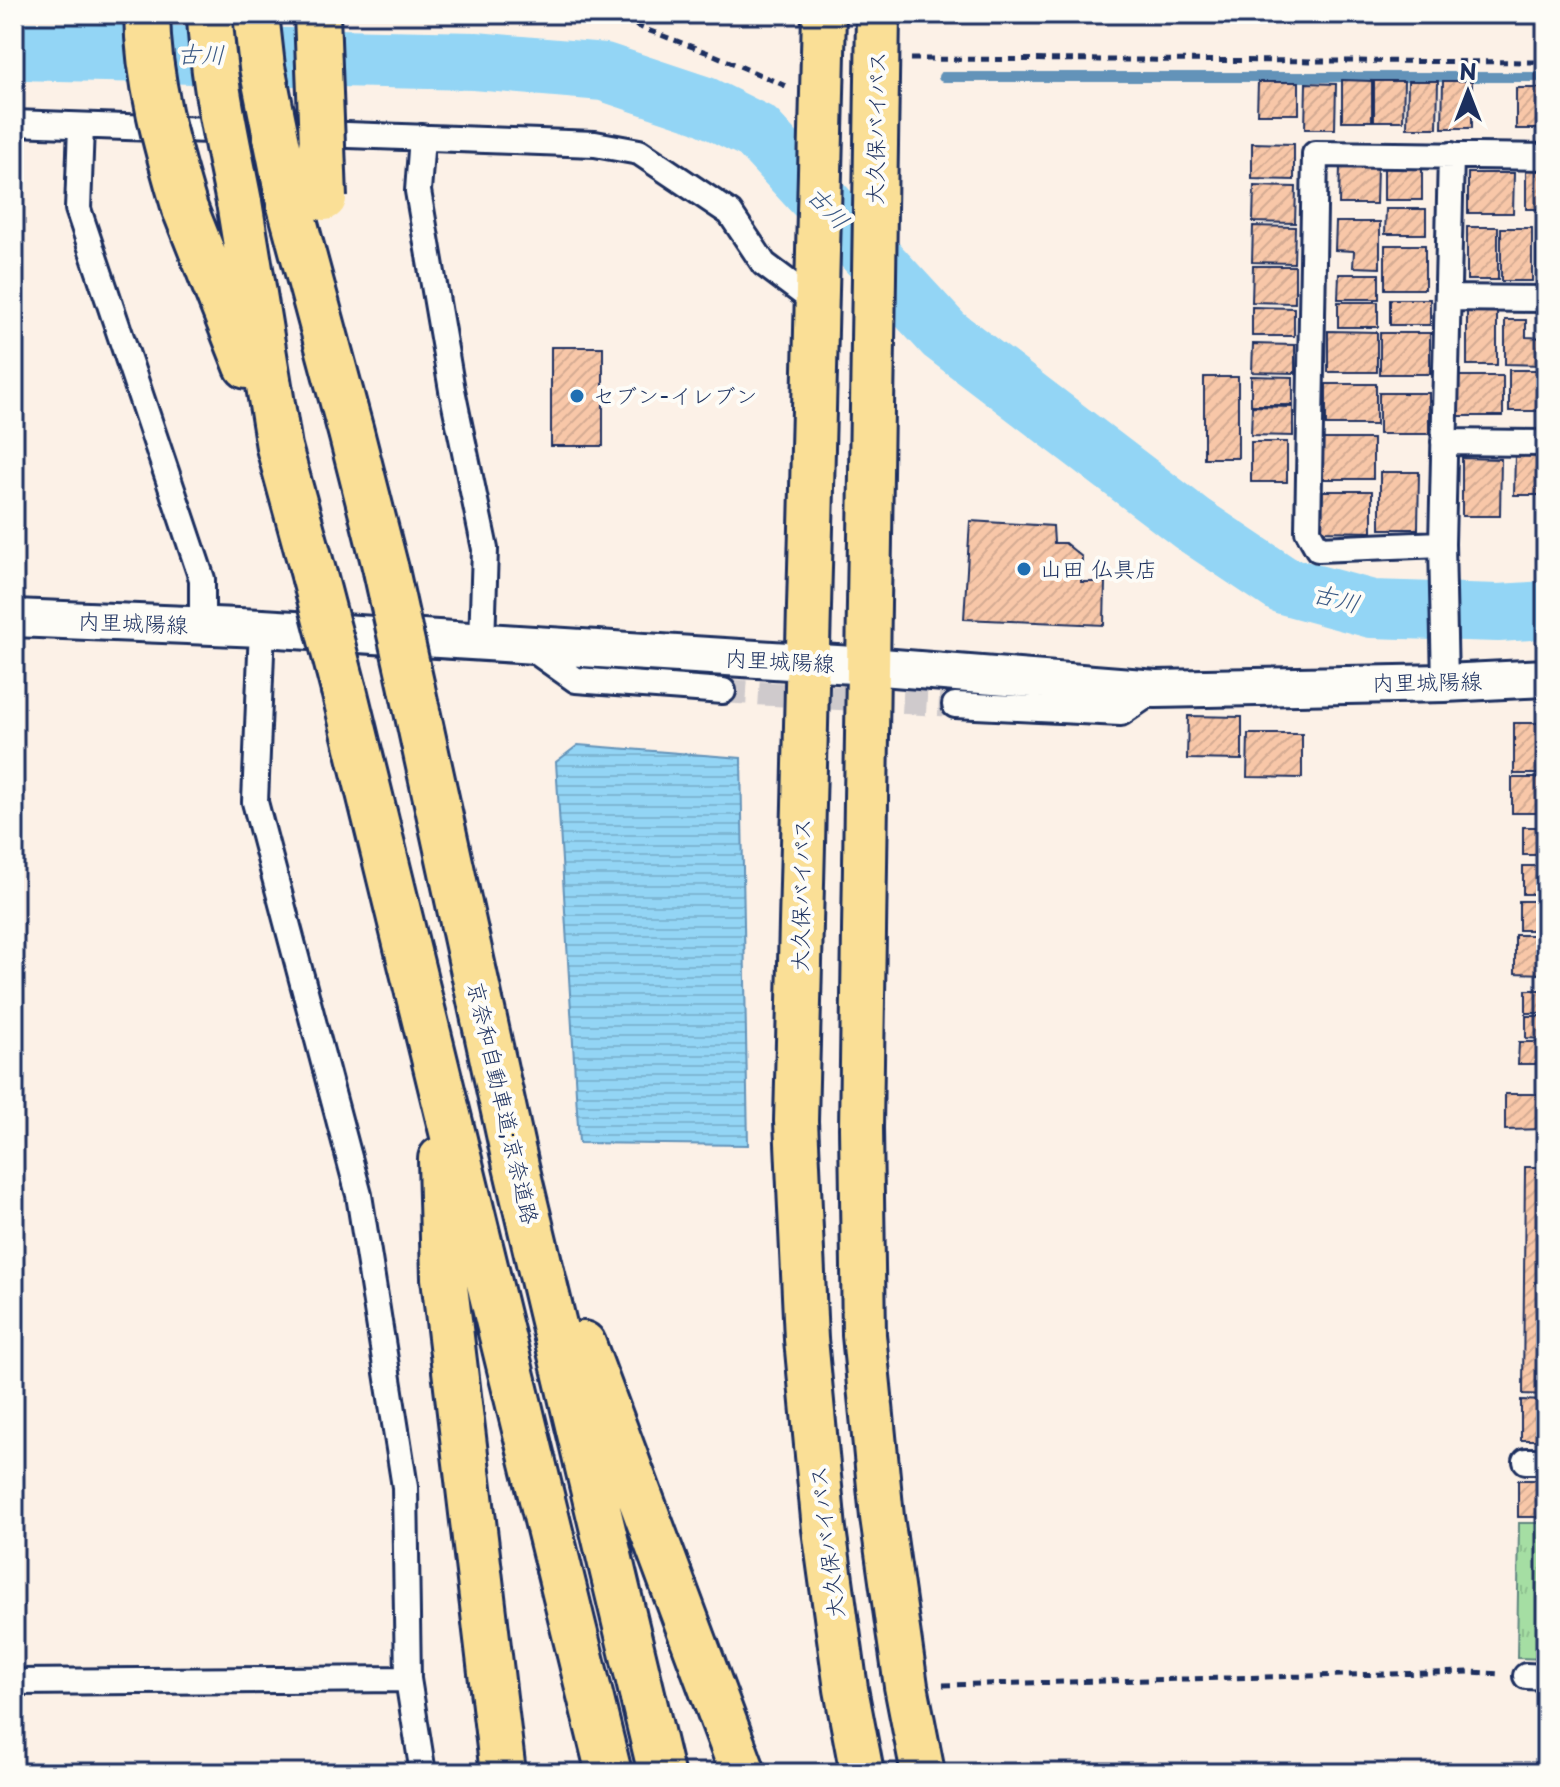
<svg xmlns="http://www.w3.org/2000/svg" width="1560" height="1787" font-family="'Playpen Sans','Klee One',sans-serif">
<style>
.grass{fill:url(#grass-tufts);stroke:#608680;stroke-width:2}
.water{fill:url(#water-rules);stroke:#6393b9;stroke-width:2}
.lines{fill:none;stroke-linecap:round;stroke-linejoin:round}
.stream{stroke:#6393b9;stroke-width:10}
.river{stroke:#93d5f5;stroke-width:58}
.building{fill:url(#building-hatch);stroke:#1b2f5e;stroke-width:2}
.minor-tunnel{stroke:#cfcacc;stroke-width:24;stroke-dasharray:24 12;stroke-linecap:butt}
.minor-casing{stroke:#1b2f5e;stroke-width:30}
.secondary-casing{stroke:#1b2f5e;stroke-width:42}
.trunk-casing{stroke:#1b2f5e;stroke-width:48}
.motorway-casing{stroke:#1b2f5e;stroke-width:50}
.path{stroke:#1b2f5e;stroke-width:5;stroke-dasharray:8 6;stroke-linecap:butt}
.minor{stroke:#fdfcf7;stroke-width:24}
.secondary{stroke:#fdfcf7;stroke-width:36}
.trunk{stroke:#fadf96;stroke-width:42}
.motorway{stroke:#fadf96;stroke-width:44}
.motorway-bridge-casing{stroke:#1b2f5e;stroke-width:50;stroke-linecap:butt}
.motorway-bridge{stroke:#fadf96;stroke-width:44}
.poi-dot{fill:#1f6fb2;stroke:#fdfcf7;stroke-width:3}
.labels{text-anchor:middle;stroke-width:8;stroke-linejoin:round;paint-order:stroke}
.street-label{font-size:22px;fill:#1b2f5e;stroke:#fdfcf7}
.poi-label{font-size:22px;fill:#1b2f5e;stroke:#fdfcf7;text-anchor:start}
.water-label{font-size:24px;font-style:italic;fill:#395884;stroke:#fdfcf7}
</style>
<defs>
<pattern id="grass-tufts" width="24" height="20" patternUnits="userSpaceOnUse" patternTransform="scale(2)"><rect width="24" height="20" fill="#a5dea3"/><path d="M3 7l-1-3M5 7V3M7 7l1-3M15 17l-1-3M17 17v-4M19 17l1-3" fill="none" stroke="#8dbf8f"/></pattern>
<pattern id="water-rules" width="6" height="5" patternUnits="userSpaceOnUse" patternTransform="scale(2)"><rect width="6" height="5" fill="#93d5f5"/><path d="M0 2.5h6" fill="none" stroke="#7eb7d4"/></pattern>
<pattern id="building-hatch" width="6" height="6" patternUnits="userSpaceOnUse" patternTransform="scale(2)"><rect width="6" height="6" fill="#f8c7a8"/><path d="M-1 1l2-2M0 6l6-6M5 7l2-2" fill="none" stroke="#d4ab93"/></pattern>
</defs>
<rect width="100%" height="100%" fill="#fcf1e7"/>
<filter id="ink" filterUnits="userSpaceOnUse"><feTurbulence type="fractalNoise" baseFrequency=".0125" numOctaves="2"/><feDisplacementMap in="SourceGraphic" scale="16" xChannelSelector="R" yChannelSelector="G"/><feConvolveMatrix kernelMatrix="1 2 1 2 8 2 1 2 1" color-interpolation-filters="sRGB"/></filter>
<g filter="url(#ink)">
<path class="grass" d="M1519,1523h27v136l-29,-1z"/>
<path class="water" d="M578,745l163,13 7,387 -169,-2 -23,-381z"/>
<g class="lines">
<path class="stream" d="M943,77h603"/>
<path class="river" d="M14,51l461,10 129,11 99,33 54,27 187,203 248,189 91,61 89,24 126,4 48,-3"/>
</g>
<path class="building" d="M1342,80l30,1v40h-30z
M1374,81h30l-1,40h-29z
M1408,81h30l-1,47h-30z
M1443,81h29v47h-30z
M1258,82h41v32h-42z
M1306,83l30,1 -1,45h-30z
M1516,88h30v41h-30z
M1252,143l42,1v36l-42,-1z
M1340,166h37l-1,38h-37z
M1384,168h38v32h-38z
M1526,168h20v41h-20z
M1468,173h46l-1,40h-45z
M1254,186l42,1 -1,36 -42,-1z
M1386,209h40v25h-41z
M1336,222h44v46l-27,-1 1,-16 -19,-1z
M1253,226l42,1 -1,36 -42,-1z
M1467,227h31v53h-31z
M1501,228h31v53h-31z
M1537,232h9v41h-9z
M1385,245h40v44h-40z
M1253,266h42v37l-43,-1z
M1339,274h40v25h-41z
M1390,299h40v26h-40z
M1338,302h40v25h-40z
M1252,307l42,1v28h-42z
M1467,312h30v53h-30z
M1505,320h21v17l20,1v22h-4v5l-37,-1z
M1328,331l49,1v40h-49z
M1380,333h50v41h-50z
M1253,344l42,1v28l-43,-1z
M551,347h52v99h-52z
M1509,370h37v41h-37z
M1251,376l42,1v28h-42z
M1457,376h46v40h-46z
M1204,377h34v81h-34z
M1326,384h50v41h-50z
M1379,393h50v41h-50z
M1252,406l41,1v29l-42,-1z
M1323,439h50v40h-50z
M1251,442h36v40h-36z
M1515,455h31v40h-32z
M1462,458l39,1 -1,57h-38z
M1380,472h39l-1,57h-38z
M1323,491h49v41l-50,-1z
M970,521l83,5 1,17h11l17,14 -1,25h24l-1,43 -140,-6z
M1188,716l54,1v43l-55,-1z
M1514,723h32v51h-32z
M1248,734h54v44l-55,-1z
M1512,778h34v35h-34z
M1523,827h23v28h-23z
M1523,866h23v28h-23z
M1519,901h27v29h-27z
M1515,935h31v39l-31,-1z
M1526,990h20v23h-20z
M1526,1016h20v23l-20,-1z
M1519,1042h27v22h-28z
M1505,1094h39l1,35 -40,1z
M1525,1167h21v228l-23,-1z
M1521,1400l23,1v39h-23z
M1518,1480h28v37h-28z"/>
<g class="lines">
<path class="minor-tunnel" d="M723,691l232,14"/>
<g class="minor-casing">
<path id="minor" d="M14,123l581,21 44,8 91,61 34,51 52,39
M81,126l-3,83 124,370v46
M422,137l-4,54 34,199 33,159 -3,94
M1448,298l98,1
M1444,442l102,1
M1442,544l-124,5 -10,-18 7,-377 231,3
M262,628l-7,174 104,393 46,292 3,192 15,94
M528,646l48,34 147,11
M1445,683l-3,-139 9,-389
M955,705l166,8 35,-24
M1526,1461h20
M1526,1676l20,1
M14,1682l394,-3"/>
</g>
<g class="secondary-casing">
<path id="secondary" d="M14,618l248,10 607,38 287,23 289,-6 101,-5"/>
</g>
<g class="trunk-casing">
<path id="trunk" d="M824,14l-28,1107 10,218 18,190 22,160 16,84
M878,14l-17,1114 3,207 18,182 24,169 17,87"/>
</g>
<g class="motorway-casing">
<path id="motorway" d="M239,202l40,245 35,128
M289,202l62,230 35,138
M185,209l62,157
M412,688l104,478 145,607
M344,690l265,1083
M441,1159l3,119 59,495
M583,1344l160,429"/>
</g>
<path class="path" d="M581,14l32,3 101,38 74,32
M911,59l635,3
M943,1685l526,-13 32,2"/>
<use href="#minor" class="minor"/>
<use href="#secondary" class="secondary"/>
<use href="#trunk" class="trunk"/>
<use href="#motorway" class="motorway"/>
<g class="motorway-bridge-casing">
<path id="motorway-bridge" d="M147,14c1,67 19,131 38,195
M210,14c2,63 17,126 29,188
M256,14l6,53 27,135
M317,14l7,184
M386,570l26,118
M314,575l30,115"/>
</g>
<use href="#motorway-bridge" class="motorway-bridge"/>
</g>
</g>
<g class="poi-dot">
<circle cx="577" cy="396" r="8"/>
<circle cx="1024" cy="569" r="8"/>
</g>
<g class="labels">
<g class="street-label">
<text transform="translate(876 128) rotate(-89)" y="8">大久保バイパス</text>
<text transform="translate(133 623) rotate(2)" y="8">内里城陽線</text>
<text transform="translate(780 661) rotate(3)" y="8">内里城陽線</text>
<text transform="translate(1427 682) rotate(-1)" y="8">内里城陽線</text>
<text transform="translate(801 895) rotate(-89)" y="8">大久保バイパス</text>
<text transform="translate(503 1103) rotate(77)" y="8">京奈和自動車道;京奈道路</text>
<text transform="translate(827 1542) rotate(-97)" y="8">大久保バイパス</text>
</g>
<g class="poi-label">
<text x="593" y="404">セブン-イレブン</text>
<text x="1040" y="577">山田 仏具店</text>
</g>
<g class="water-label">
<text transform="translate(201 55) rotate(1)" y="8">古川</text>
<text transform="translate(828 208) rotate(47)" y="8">古川</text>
<text transform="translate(1336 599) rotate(15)" y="8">古川</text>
</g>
</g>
<rect width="1560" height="1787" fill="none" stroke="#fdfcf7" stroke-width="48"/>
<rect x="24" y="24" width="1512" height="1739" fill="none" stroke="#1b2f5e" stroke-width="3" filter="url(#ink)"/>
<g transform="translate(1468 92)" stroke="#fdfcf7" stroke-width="6" paint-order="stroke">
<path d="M0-6L14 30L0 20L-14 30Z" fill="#1b2f5e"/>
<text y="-12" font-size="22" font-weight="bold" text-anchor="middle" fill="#1b2f5e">N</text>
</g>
</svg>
